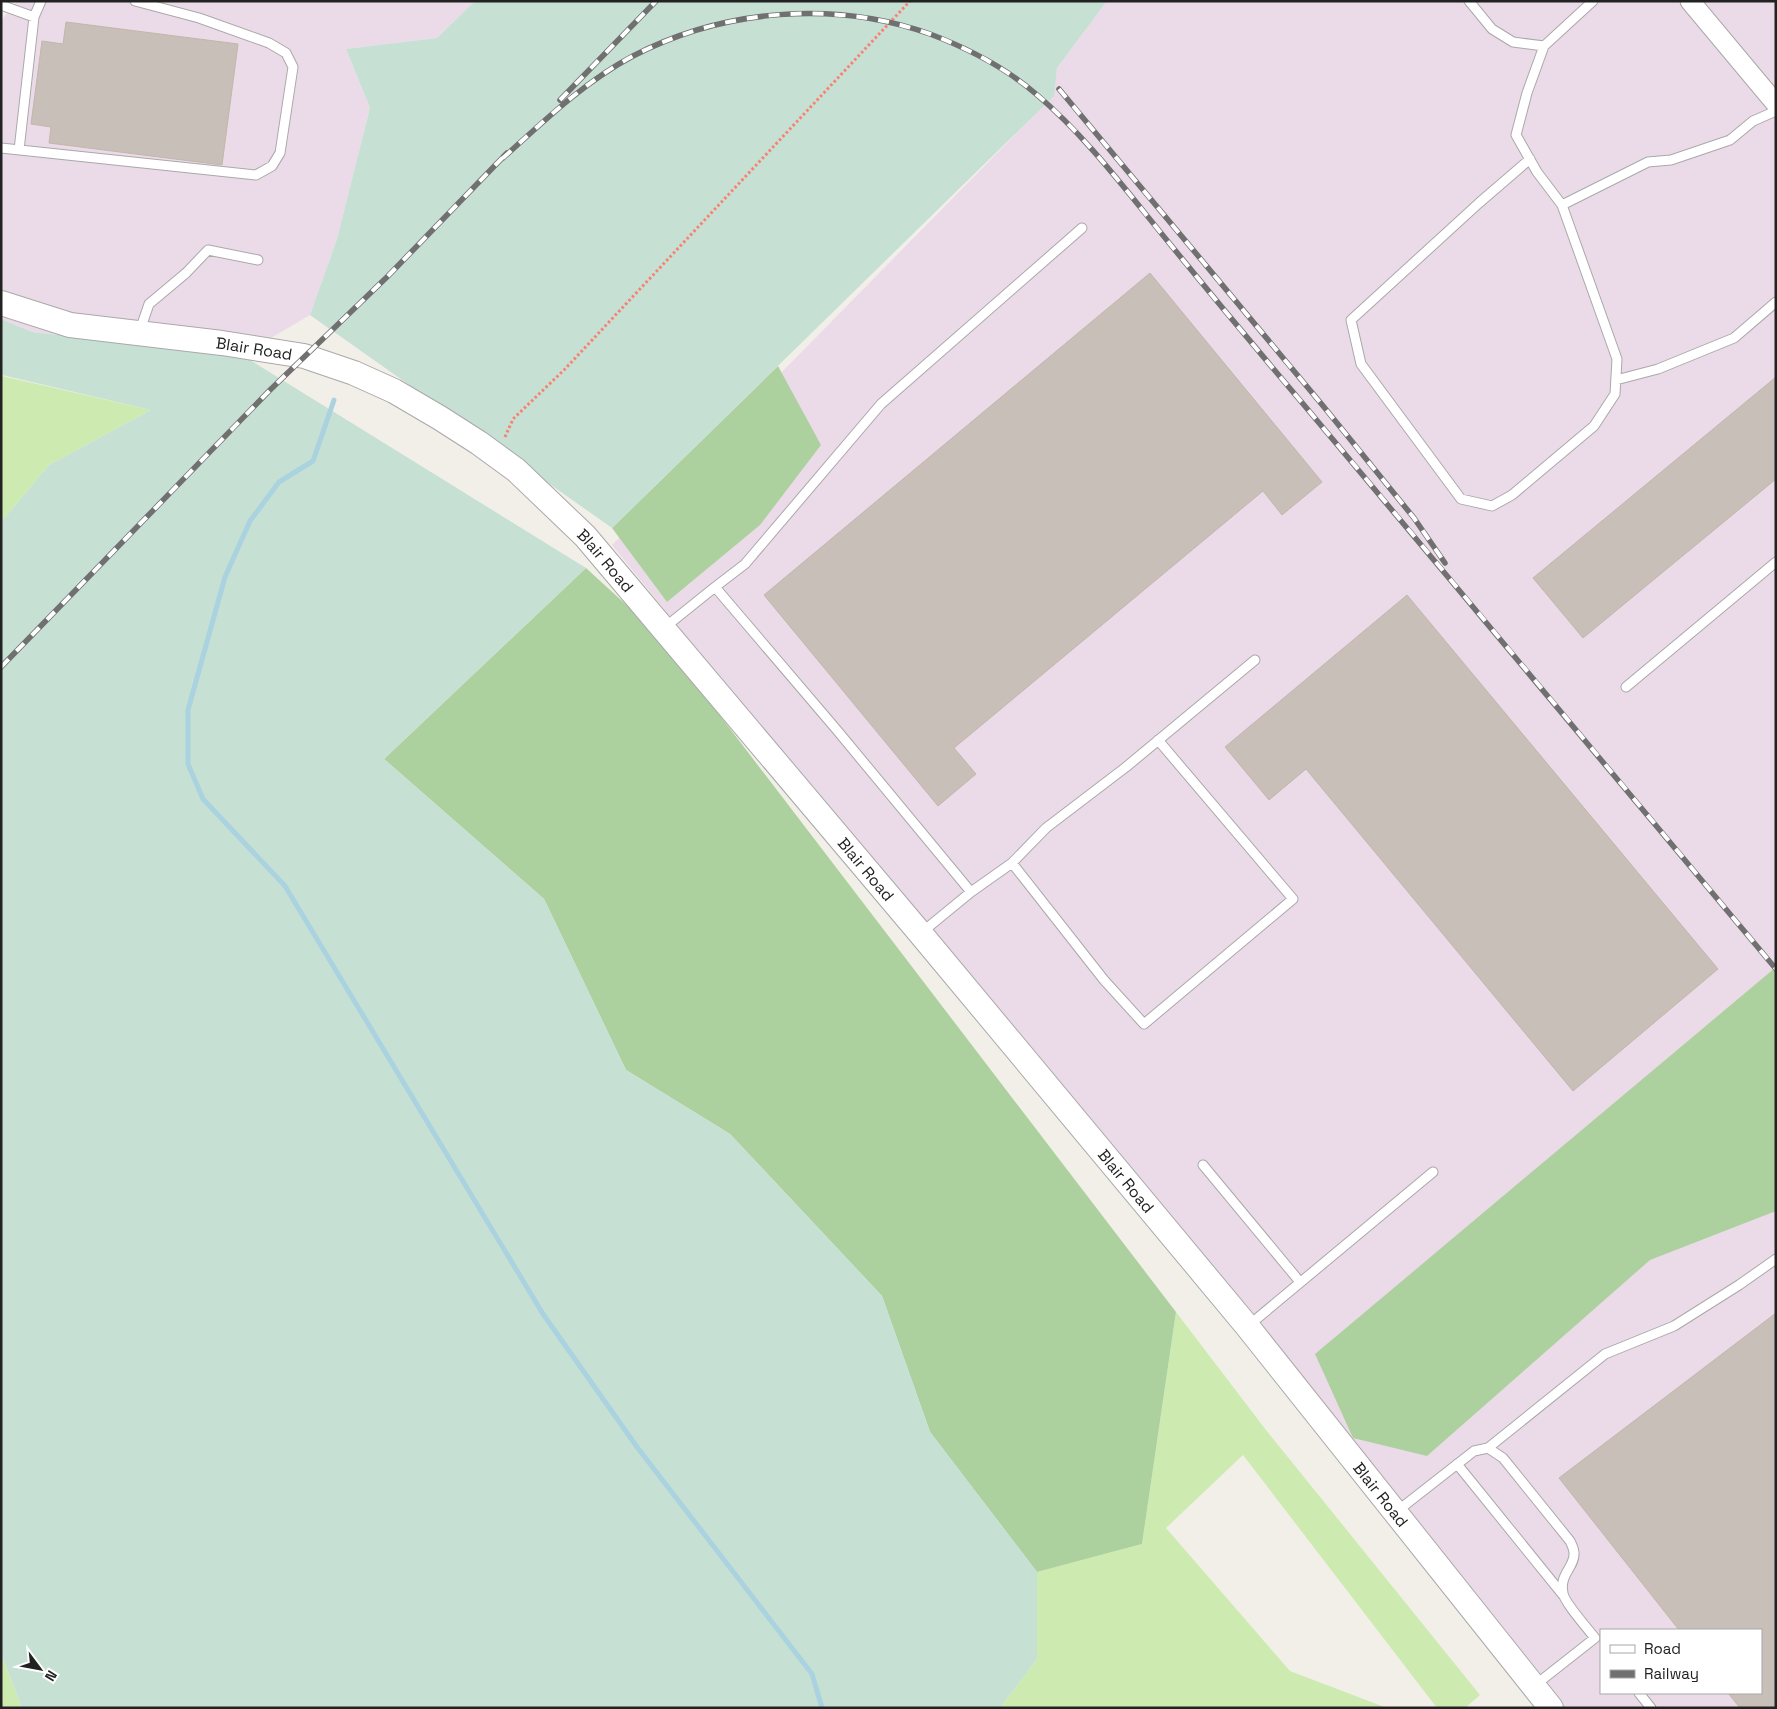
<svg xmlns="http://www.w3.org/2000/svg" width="1777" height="1709" font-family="'Space Grotesk',sans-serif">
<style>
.industrial{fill:#ebdbe8;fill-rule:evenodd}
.grass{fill:#cdebb0}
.forest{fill:#add19e}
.wetland{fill:#c6e0d4}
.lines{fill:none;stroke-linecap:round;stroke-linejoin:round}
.stream{stroke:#aad3df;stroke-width:5}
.building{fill:#c7bfb8;stroke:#c4b6ab}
.service-casing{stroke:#a9a9a9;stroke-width:11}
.minor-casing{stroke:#a9a9a9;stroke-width:21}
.tertiary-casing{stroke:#a9a9a9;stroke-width:26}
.path{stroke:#fa8072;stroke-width:3;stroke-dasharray:2.5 2.5;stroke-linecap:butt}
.service{stroke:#fff;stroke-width:9}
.minor{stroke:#fff;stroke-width:19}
.tertiary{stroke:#fff;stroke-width:24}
.rail-casing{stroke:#707070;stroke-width:5.5}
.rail{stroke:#fff;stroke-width:4;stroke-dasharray:11;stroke-linecap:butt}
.labels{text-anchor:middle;stroke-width:5;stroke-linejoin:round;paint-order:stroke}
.street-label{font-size:16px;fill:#222;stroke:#fff}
</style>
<rect width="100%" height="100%" fill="#f2efe9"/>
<path class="industrial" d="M17,1h458l-38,37 -91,11 24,59 -33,131 -27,76 -68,40 -210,-23 -31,-13v-298z
M1107,1h669v1707h-233l-333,-425 -598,-738 441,-449 4,-28zM1601,1630h160v63h-160z"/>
<path class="grass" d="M1,375l1,1 149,34 -102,55 -48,57z
M1176,1312l90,118 214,265 -15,13h-28l-194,-253 -77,73 124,143 97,37h-387l37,-49v-87l105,-28z
M1,1653l21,55h-21z"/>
<path class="forest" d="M778,366l43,79 -61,80 -93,77 -55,-74z
M586,568l70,64 520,680 -34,232 -105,28 -107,-140 -48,-136 -152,-162 -104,-64 -82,-171 -160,-140z
M1776,967v244l-126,49 -223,196 -74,-18 -38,-84z"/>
<path class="wetland" d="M475,1h632l-50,67 -3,28 -442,432 -302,-213 27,-76 33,-131 -24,-59 91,-11z
M1,319l31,13 210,23 344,213 -202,191 160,140 82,171 104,64 152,162 48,136 107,140v87l-37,49h-978l-21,-55v-1131l48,-57 102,-55 -149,-35z"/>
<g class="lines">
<path class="stream" d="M334,400l-21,61 -34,21 -29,39 -25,56 -37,133v54l15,35 82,87 258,428 94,133 175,227 10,34"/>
</g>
<path class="building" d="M66,22l172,22 -16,121 -173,-22 2,-16 -20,-3 11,-83 21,3z
M1150,273l172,209 -40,33 -19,-24 -309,257 22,26 -38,32 -174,-211z
M1776,377v102l-193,159 -50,-60z
M1407,595l311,374 -145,122 -267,-322 -37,31 -44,-53z
M1776,1313v395h-36l-12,-15h33v-63h-82l-120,-152z"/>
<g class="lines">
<g class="service-casing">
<path id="service" d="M1469,1l23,28 21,13 31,4 49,-45
M1,5l33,12
M1544,46l-17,47 -11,42 21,37 25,33 86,-43 23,-2 59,-20 23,-19 23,-10
M1,148l255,27 16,-9 8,-13 13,-86 -7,-14 -17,-10 -70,-25 -64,-17
M19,150l15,-133 7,-16
M1530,159l-51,44 -128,117 10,44 100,135 31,7 20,-11 82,-69 21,-32 2,-35 -55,-154
M139,333l10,-29 37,-31 22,-23 50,10
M1616,380l42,-11 76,-31 42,-36
M664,628l51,-41
M1626,687l150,-125
M1012,863l92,117 40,44 149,-125 -135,-159
M971,892l-135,-163 -121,-142 30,-23 136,-160 201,-176
M921,933l50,-41 41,-29 34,-35 80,-61 129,-107
M1203,1165l97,117
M1248,1326l185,-154
M1488,1448l117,-94 69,-28 65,-41 37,-26
M1457,1464l106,131
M1396,1512l78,-61 14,-3 15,10 67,83c2,4 4,8 4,12 1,14 -15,21 -11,40 1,9 25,36 32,45l-61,48
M1639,1693l12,15"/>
</g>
<g class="minor-casing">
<path id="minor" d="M1690,1l86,103"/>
</g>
<g class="tertiary-casing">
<g id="tertiary">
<path id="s1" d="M1,303l69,22 152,18 82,13 50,17 40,18 46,27 39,25 37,27 69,66 335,397 327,393 304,382"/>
</g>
</g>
<path class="path" d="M505,437l8,-18 51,-49 346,-369"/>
<use href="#service" class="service"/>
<use href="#minor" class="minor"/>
<use href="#tertiary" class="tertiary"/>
<g class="rail-casing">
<path id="rail" d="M1059,89l265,318 90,111 31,45
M560,100l96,-99
M503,158c41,-37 81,-76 130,-102 90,-47 202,-56 297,-22 37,14 76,34 106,60 51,43 92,99 134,150 44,54 89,108 134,161 158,188 315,376 472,564
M1,667l269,-277 118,-114 119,-123"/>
</g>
<use href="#rail" class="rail"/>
</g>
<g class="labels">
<g class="street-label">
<text dy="6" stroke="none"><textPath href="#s1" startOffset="258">Blair Road</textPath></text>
<text dy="6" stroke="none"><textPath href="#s1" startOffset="678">Blair Road</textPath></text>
<text dy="6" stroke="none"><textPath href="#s1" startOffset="1082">Blair Road</textPath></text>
<text dy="6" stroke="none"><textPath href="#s1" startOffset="1488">Blair Road</textPath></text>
<text dy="6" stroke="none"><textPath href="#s1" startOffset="1892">Blair Road</textPath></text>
</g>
</g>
<rect width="1777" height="1709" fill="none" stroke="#222222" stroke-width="5"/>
<rect x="1600" y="1629" width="162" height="65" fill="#ffffff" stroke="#a7a7a7"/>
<rect x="1610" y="1645" width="25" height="8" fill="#ffffff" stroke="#a7a7a7"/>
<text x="1644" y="1654" font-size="15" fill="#222222">Road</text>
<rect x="1610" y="1670" width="25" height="8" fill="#707070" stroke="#a7a7a7"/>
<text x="1644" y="1679" font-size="15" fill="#222222">Railway</text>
<g transform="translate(40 1669) rotate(122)" stroke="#ffffff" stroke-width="4" paint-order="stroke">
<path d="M0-4L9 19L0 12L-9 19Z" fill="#222222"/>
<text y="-8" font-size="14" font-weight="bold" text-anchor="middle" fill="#222222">N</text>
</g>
</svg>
